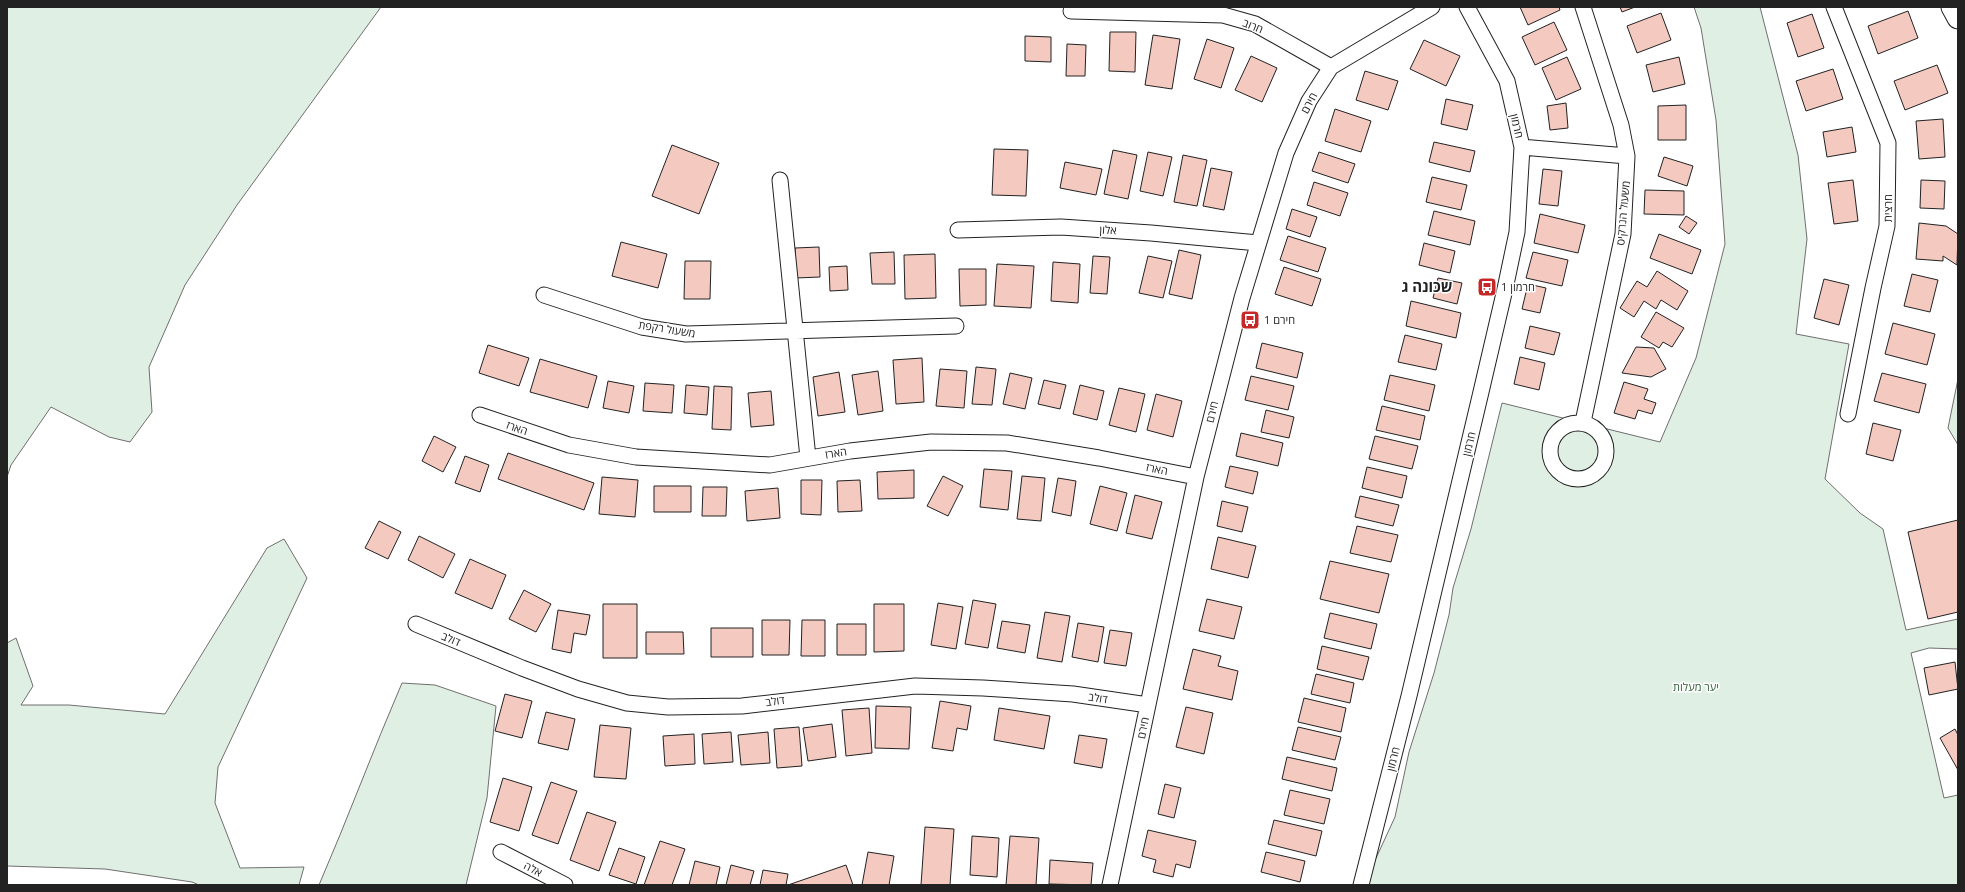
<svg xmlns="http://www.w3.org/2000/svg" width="1965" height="892" font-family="'Open Sans','Noto Sans Hebrew',sans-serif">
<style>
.green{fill:#e0efe3;stroke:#6f6f6f}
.building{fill:#f3c9c0;stroke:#222}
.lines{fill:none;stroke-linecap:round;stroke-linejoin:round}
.minor-casing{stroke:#222;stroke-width:17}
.secondary-casing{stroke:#222;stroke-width:23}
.minor{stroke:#fff;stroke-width:15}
.secondary{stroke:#fff;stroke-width:21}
.labels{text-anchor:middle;stroke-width:3;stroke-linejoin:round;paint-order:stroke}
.street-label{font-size:11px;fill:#222;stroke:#fff}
.poi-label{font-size:11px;fill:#222;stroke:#fff;text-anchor:start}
.park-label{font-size:11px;fill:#2f5e38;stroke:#fff}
.district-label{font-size:15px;font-weight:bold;fill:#222;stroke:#fff}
</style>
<rect width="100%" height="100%" fill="#fff"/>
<path class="green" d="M7,7h374l-144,198 -52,80 -36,82 3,45 -22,30 -21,-5 -58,-30 -40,58 -4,12z
M1694,7h66l38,148 9,84 -11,95 53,10 -24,135 35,34 23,16 23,101 52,-11v30l-29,-1 -18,5 33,145 14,-3v90h-590l3,-16 24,-52 14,-65 25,-79 15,-58 4,-27 18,-59 31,-126 158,39 36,-84 29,-114 -9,-124 -15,-92z
M1958,379v66l-10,-17z
M284,539l23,39 -89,189 -3,36 25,65 64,-1 -5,18h-100l-7,-3 -87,-13 -98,-3v-223l9,-5 17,48 -12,19h48l96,9 102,-166z
M402,683l33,2 61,21 -9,92 -21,87h-147c29,-67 54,-135 83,-202z"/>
<path class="building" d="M1520,7h39l1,3 -32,15z
M1620,7h15l-13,5z
M1908,11l10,27 -40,16 -10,-28z
M1661,13l10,27 -34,13 -10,-27z
M1812,14l12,34 -26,9 -11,-34z
M1554,22l13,28 -32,15 -13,-28z
M1110,32h26l-1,40 -26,-1z
M1153,35l27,4 -8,50 -27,-4z
M1025,36l26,1v25l-26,-1z
M1207,39l27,9 -13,40 -27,-9z
M1424,40l36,16 -14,30 -36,-17z
M1067,44l19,1 -1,31h-19z
M1251,56l26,12 -15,34 -27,-12z
M1567,57l14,32 -25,11 -14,-32z
M1679,57l6,27 -32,8 -7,-27z
M1937,65l11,28 -43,17 -11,-29z
M1833,69l10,30 -37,12 -10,-30z
M1365,71l33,10 -10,29 -32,-10z
M1446,99l27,6 -6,25 -26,-6z
M1566,103l2,25 -18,2 -3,-24z
M1686,105v35h-28v-34z
M1335,109l36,12 -10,31 -36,-11z
M1943,119l2,38 -26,2 -3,-38z
M1852,127l4,25 -29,5 -4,-25z
M1434,142l41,9 -5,21 -41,-10z
M672,145l47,18 -20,51 -47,-18z
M994,149l34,1 -2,46 -34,-1z
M1113,150l24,5 -9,44 -24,-5z
M1148,152l24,5 -9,39 -23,-5z
M1319,152l36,12 -7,19 -36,-12z
M1183,155l24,5 -10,46 -23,-4z
M1664,157l29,9 -6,20 -29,-10z
M1065,162l37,7 -6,26 -36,-7z
M1211,168l21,4 -8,38 -21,-4z
M1543,169l19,2 -4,35 -19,-2z
M1432,177l35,8 -6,25 -35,-8z
M1853,180l5,41 -24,3 -6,-41z
M1921,180l24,1 -1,28 -24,-1z
M1314,182l34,11 -8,23 -33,-11z
M1645,190l39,1v24l-40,-1z
M1292,209l25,8 -7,20 -24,-8z
M1434,211l41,10 -5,24 -42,-10z
M1540,214l45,11 -7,28 -44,-10z
M1686,216l11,7 -8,11 -10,-7z
M1919,223l27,3 12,8 -1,31 -14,-9v5l-27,-2z
M1659,234l42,16 -9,24 -42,-16z
M1288,236l38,12 -8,24 -38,-12z
M621,242l46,12 -9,34 -46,-12z
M1424,243l31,8 -5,22 -31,-8z
M819,247l1,30 -24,1 -1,-30z
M1179,250l22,5 -9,44 -23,-5z
M894,252l1,32h-23l-2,-31z
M1533,252l35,8 -6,26 -36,-8z
M935,254l1,44 -31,1 -1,-44z
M1093,256l17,1 -3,37 -17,-1z
M1148,256l24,5 -9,37 -24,-5z
M685,261h26l-1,38h-26z
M1053,262l27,2 -2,39 -27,-2z
M997,264l37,2 -3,42 -37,-2z
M847,266l1,24 -18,1 -1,-24z
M1284,267l37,12 -9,27 -37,-12z
M959,269h27v36l-26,1z
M1657,271l31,20 -11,19 -16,-10 -5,9 -12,-8 -10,16 -14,-9 17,-27 10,6z
M1912,274l26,6 -8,32 -26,-6z
M1438,278l24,5 -5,21 -24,-6z
M1824,279l25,6 -10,40 -25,-7z
M1528,284l18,4 -6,25 -18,-4z
M1411,301l50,12 -5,25 -50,-12z
M1656,312l28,16 -12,19 -9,-5 -4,6 -18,-11z
M1893,323l42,11 -8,31 -42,-11z
M1530,326l30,7 -6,22 -29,-7z
M1405,335l37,9 -6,26 -38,-8z
M1262,343l41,10 -6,25 -41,-10z
M488,345l41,13 -10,28 -40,-13z
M1636,347l18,1 12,21 -15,8 -29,-4z
M1520,357l25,6 -6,27 -25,-6z
M922,358l2,44 -28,2 -3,-44z
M540,359l57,17 -9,32 -58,-16z
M976,367l20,2 -4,36 -20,-1z
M940,369l27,2 -3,37 -28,-2z
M878,371l5,40 -25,4 -6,-40z
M839,372l6,40 -27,4 -5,-39z
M1010,373l22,5 -7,31 -22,-5z
M1882,373l44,11 -7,29 -45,-12z
M1390,375l45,10 -6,26 -45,-11z
M1251,376l43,10 -6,24 -43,-10z
M1044,380l22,5 -6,24 -22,-5z
M608,381l26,5 -5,27 -26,-5z
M1624,382l24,7 -4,10 12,4 -4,11 -14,-4 -3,9 -21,-6z
M645,383l29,2 -2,28 -29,-2z
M686,385l23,2 -2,28 -23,-2z
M1080,385l24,6 -7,29 -24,-6z
M714,386l18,1 -1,43 -19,-1z
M1119,388l26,6 -9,38 -27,-7z
M771,391l3,34 -23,2 -3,-34z
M1156,394l26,7 -9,36 -26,-7z
M1382,406l43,10 -5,24 -44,-10z
M1266,410l28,7 -5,21 -28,-6z
M1873,423l28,7 -8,31 -27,-7z
M1241,433l42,10 -5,23 -42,-10z
M434,436l22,11 -13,25 -21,-11z
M1375,436l43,10 -6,23 -43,-10z
M508,453l86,30 -10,27 -86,-31z
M465,456l24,9 -9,27 -25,-9z
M1230,466l28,6 -5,22 -28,-7z
M1367,467l40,9 -5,22 -40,-10z
M984,469l28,2 -4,39 -28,-3z
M914,470v28l-36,1 -1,-27z
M943,476l20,10 -15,30 -21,-10z
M1022,476l23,2 -4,43 -24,-2z
M602,477l36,3 -3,37 -36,-3z
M1058,478l18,3 -5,35 -19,-4z
M801,480h21l-1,35 -20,-1z
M860,480l2,31 -24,1 -1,-31z
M654,486h37v26h-37z
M1100,486l27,7 -10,38 -27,-7z
M703,487h24l-1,29h-24z
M778,488l2,30 -33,3 -2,-30z
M1135,495l27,7 -10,37 -26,-6z
M1360,496l39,9 -6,21 -38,-9z
M1222,501l26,6 -6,25 -25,-6z
M1958,520v92l-30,7 -20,-87z
M379,521l22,11 -13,27 -23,-11z
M1357,526l41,9 -7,27 -41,-9z
M419,536l36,18 -12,24 -35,-18z
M1218,537l38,9 -8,32 -37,-9z
M470,559l36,16 -14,34 -37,-16z
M1330,561l59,13 -10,39 -59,-14z
M524,590l27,14 -15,28 -27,-13z
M1207,599l35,8 -8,32 -35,-8z
M973,600l23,4 -8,44 -23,-4z
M938,603l25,4 -7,42 -25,-4z
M603,604h34v54h-34z
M874,604h30v47l-30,1z
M558,610l32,5 -4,20 -12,-2 -3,20 -19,-4z
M1045,612l25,4 -8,46 -25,-4z
M1330,613l47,11 -6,25 -47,-11z
M762,620h28l-1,35h-27z
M802,620h23v36h-24z
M1002,621l28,4 -5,28 -28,-5z
M1078,623l26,4 -6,35 -26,-5z
M837,624h29v31h-29z
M711,628h42v29h-42z
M1110,630l22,3 -6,33 -22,-3z
M646,632h37l1,22h-38z
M1322,646l47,11 -6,23 -46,-11z
M1193,649l28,7 -3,10 20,5 -6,29 -49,-11z
M1955,662l3,27 -29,6 -5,-27z
M1316,674l38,9 -4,20 -39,-9z
M505,694l27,7 -10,37 -27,-7z
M1304,698l42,10 -5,24 -43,-10z
M940,701l31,5 -4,24 -10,-2 -4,23 -21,-3z
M876,706l35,1 -2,42 -34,-1z
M1186,707l27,6 -9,41 -28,-7z
M869,708l3,45 -26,3 -4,-46z
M999,708l51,8 -6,33 -50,-9z
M546,712l29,7 -7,31 -30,-7z
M832,724l4,33 -28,4 -5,-33z
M600,725l31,3 -5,51 -32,-2z
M799,727l3,39 -25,2 -3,-39z
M1298,727l43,10 -6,23 -43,-10z
M1955,729l3,6v35l-18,-32z
M731,732l2,30 -29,2 -2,-30z
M768,732l2,31 -29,2 -3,-30z
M694,734l1,30 -30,2 -2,-30z
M1079,735l28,4 -5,29 -28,-5z
M1287,757l50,11 -5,23 -50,-12z
M503,778l29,9 -13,44 -29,-9z
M551,782l26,9 -19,53 -26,-9z
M1165,784l16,4 -7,30 -16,-4z
M1290,790l40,9 -6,25 -40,-9z
M587,812l29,10 -17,49 -29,-11z
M1274,820l48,11 -6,25 -48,-12z
M925,827l29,2 -4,56h-29z
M1148,830l48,11 -6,27 -14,-4 -3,13 -20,-5 3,-12 -14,-4z
M972,836l27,2 -2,39 -27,-2z
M1010,836l29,2 -3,47h-30z
M660,841l25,8 -13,36h-28z
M619,848l26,9 -9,27 -27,-9z
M868,852l26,4 -5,29h-27z
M1266,852l39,9 -5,21 -39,-10z
M1050,860l43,3 -2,22 -42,-1z
M695,861l25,6 -4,18h-27z
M731,865l23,6 -4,14h-24z
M846,865l7,20h-65z
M763,870l25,4 -2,11h-26z"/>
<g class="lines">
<g class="minor-casing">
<path id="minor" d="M1834,7l54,136 -1,83 -14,62 -25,126
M1071,11l152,4 32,9 76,43
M1522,147l105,9
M780,180l28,278
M958,230l103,-3 90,6 107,10
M544,295l98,32 44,7 270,-8
M480,415l89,30 67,12 134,8 80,-14 81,-9 76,1 92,15 97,19
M1583,422l40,-188 4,-78 -6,-31 -38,-118
M1550 451a28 28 0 1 1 56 0a28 28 0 1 1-56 0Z
M416,624l106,44 56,21 49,14 41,4 74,-1 173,-20 68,2 90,6 75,11
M501,852l64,33
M1110,885l86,-408 46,-179 44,-145 23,-52 22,-34 101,-60
M1361,885l48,-189 72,-304 24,-103 12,-57 5,-85 -15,-66 -40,-74"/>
</g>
<g class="secondary-casing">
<path id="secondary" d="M1952,7l6,11"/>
</g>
<use href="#minor" class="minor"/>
<use href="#secondary" class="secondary"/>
</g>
<defs>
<g id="bus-square" transform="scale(1)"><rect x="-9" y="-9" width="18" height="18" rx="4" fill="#c62828" stroke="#fff"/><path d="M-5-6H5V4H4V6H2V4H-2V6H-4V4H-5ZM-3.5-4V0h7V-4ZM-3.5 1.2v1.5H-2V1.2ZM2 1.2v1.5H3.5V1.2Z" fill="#fff"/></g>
</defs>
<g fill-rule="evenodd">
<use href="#bus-square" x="1487" y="287"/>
<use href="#bus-square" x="1250" y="320"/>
</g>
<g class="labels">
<g class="street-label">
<text transform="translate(1253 26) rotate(22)" y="4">חרוב</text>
<text transform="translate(1309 103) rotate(-62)" y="4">חירם</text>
<text transform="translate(1517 126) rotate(77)" y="4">חרמון</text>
<text transform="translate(1888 208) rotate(-89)" y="4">חרצית</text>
<text transform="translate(1623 213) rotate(-85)" y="4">משעול הנרקיס</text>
<text transform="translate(1108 230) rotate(3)" y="4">אלון</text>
<text transform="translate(667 329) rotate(9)" y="4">משעול רקפת</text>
<text transform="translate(1212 412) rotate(-76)" y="4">חירם</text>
<text transform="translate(517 428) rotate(19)" y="4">הארז</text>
<text transform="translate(1469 444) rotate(-77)" y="4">חרמון</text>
<text transform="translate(836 453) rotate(-9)" y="4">הארז</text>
<text transform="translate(1157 469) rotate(11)" y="4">הארז</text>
<text transform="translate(451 639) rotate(23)" y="4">דולב</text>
<text transform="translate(1098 698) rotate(9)" y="4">דולב</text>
<text transform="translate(775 701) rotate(-8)" y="4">דולב</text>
<text transform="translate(1143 728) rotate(-78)" y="4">חירם</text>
<text transform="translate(1393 759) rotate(-76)" y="4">חרמון</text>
<text transform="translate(533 869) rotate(27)" y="4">אלה</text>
</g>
<g class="poi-label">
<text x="1501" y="291">חרמון 1</text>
<text x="1264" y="324">חירם 1</text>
</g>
<g class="park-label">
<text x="1696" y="691">יער מעלות</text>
</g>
<g class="district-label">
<text x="1427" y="292">שכונה ג</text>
</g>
</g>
<rect width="1965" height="892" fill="none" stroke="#222222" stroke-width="16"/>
</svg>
